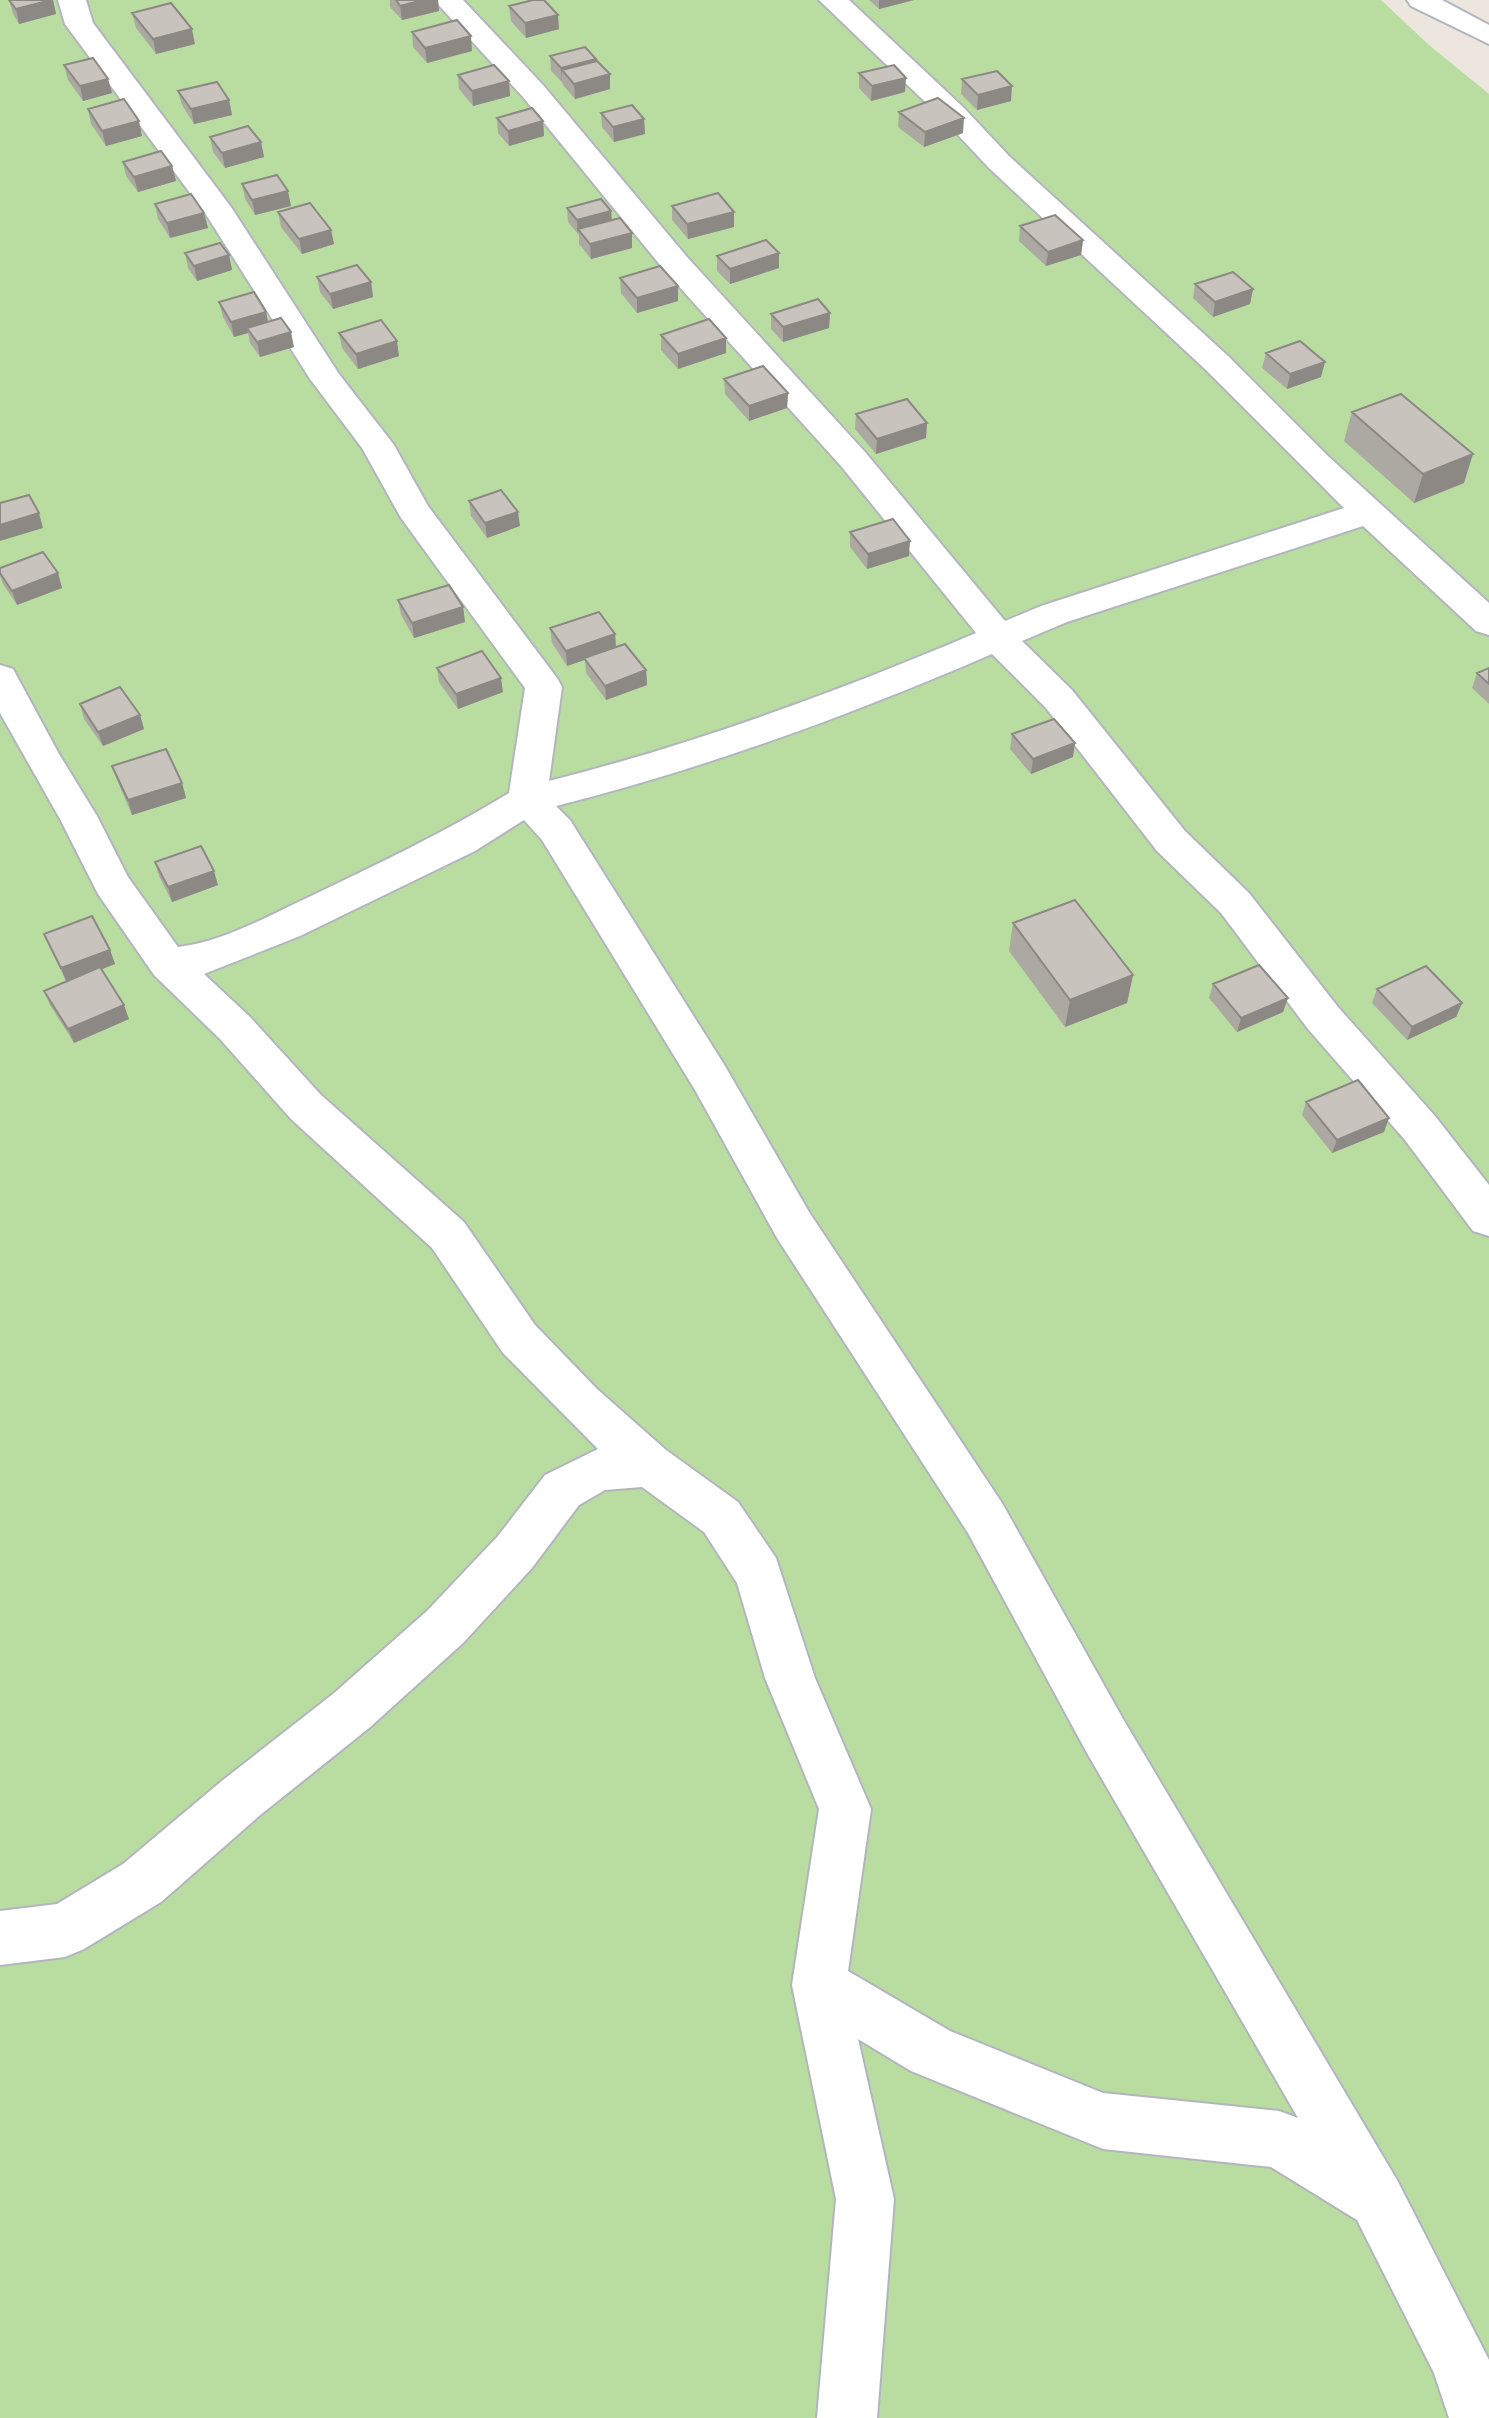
<svg xmlns="http://www.w3.org/2000/svg" width="1489" height="2418" font-family="Inter,sans-serif">
<style>
.green{fill:#b9dda1}
.lines{fill:none;stroke-linecap:round;stroke-linejoin:round}
.minor-casing{stroke:#b2b5be;stroke-width:4}
.minor{fill:#fff;fill-rule:evenodd}
.wall{fill:#aca9a3}
.shaded-wall{fill:#8c8984}
.building{fill:#c8c4bd;stroke:#8c8984;stroke-width:2}
</style>
<rect width="100%" height="100%" fill="#ece6df"/>
<path class="green" d="M0,0h1381l48,45 60,49v2324h-1489z"/>
<g class="lines">
<g class="minor-casing">
<path id="minor" d="M58,0h28l7,23 138,184 108,167 55,71 34,61 129,172 5,9 -13,94c146,-37 288,-89 427,-148l-135,-167 -176,-195 -142,-174 -89,-97h29l80,85 144,172 178,195 140,169 36,-15 303,-98 -138,-138 -217,-202 -45,-48 -125,-120h30l115,108 45,48 219,200 101,101 160,146v32l-13,-4 -113,-105 -296,96 -45,19 50,49 113,141 64,62 89,114 97,109 54,69v51l-16,-5 -68,-91 -97,-111 -87,-116 -64,-62 -111,-143 -54,-54c-141,61 -286,114 -436,152l14,14 155,246 84,146 193,291 121,216 274,461 92,180v58h-40l-15,-45 -77,-153 -86,-53 -168,-18 -192,-78 -53,-32 36,160 -17,219h-60l19,-219 -44,-214 27,-176 -54,-131 -28,-95 -33,-51 -62,-45 -37,3 -26,15 -47,63 -69,75 -94,85 -110,88 -98,86 -77,47 -19,8 -65,8v-54l57,-7 66,-40 100,-84 110,-86 94,-83 71,-75 47,-61 53,-26 -95,-96 -71,-105 -141,-129 -71,-80 -66,-64 -56,-81 -38,-75 -60,-106v-48l13,4 46,85 38,62 31,61 50,70c45,-5 90,-31 131,-50 68,-33 135,-64 200,-104l16,-105 -124,-170 -39,-70 -52,-69 -103,-163 -142,-192zM524,820l18,20 153,250 82,148 191,295 119,220 211,365 -19,-7 -176,-18 -153,-62 -102,-60 23,-162 -56,-131 -39,-120 -38,-56 -72,-52 -69,-61 -62,-64 -71,-103 -143,-127 -71,-78 -46,-43 96,-38 175,-85z
M1407,0h35l47,25v19l-78,-38z"/>
</g>
<use href="#minor" class="minor"/>
</g>
<path class="wall" d="M9,0h44l3,14 -37,10 -6,-10z
M390,0h48l1,11 -37,9 -12,-13z
M869,0h45l-35,9z
M509,6l50,23 -33,9 -15,-17z
M132,13l63,31 -39,10 -20,-26z
M412,32l60,19 -45,12 -14,-16z
M550,56l46,5 14,13v15l-35,10 -12,-14 -1,-3 -11,-11z
M64,65l44,14 4,14 -29,8 -15,-21z
M859,73l46,19 -34,9 -12,-13z
M458,75l51,6 1,15 -37,10 -14,-17z
M962,79l49,22 -34,9 -16,-16z
M178,91l51,9 3,15 -38,9 -12,-19z
M88,109l54,27 -36,10 -15,-22z
M899,112l64,21 -39,14 -26,-20z
M601,113l43,6 1,15 -31,8 -12,-15z
M497,118l46,3 1,15 -35,10 -11,-13z
M210,137l51,5 3,15 -39,11 -12,-16z
M123,162l49,4 4,15 -38,11 -12,-16z
M242,184l49,22 -36,9 -10,-16z
M155,204l49,9 4,15 -38,10 -12,-19z
M672,206l62,6v15l-46,12 -16,-19z
M567,208l44,3 1,9 20,28 -41,11 -12,-15v-9l-11,-13z
M278,212l53,18 3,14 -32,10 -21,-27z
M1020,226l63,14 -2,15 -35,11 -27,-25z
M185,253l44,2 3,15 -35,11 -9,-13z
M717,256l62,12 -49,16 -13,-13z
M317,277l54,5 2,15 -40,12 -13,-17z
M620,278l58,23 -41,12 -16,-20z
M1195,284l58,5 -3,15 -37,13 -20,-19z
M219,302l47,10 2,10 26,25 -34,10 -10,-14 -2,-10 -14,4 -11,-20z
M830,313l-1,15 -46,14 -12,-13v-15z
M339,333l60,23 -41,13 -16,-21z
M661,335l65,18 -48,16 -17,-19z
M1266,353l55,24 -34,12 -25,-21z
M724,379l64,14 -1,15 -38,13 -24,-27z
M1352,412l112,71 -50,20 -70,-62z
M856,414l71,9 -1,15 -50,16 -21,-25z
M469,501l51,25 -33,12 -16,-22z
M850,532l59,24 -42,13 -17,-22z
M0,568l58,5 4,15 -45,17 -14,-21 -3,-8z
M398,600l65,7 2,15 -51,16 -13,-23z
M550,628l65,6 1,13 30,23 1,15 -41,15 -20,-27 -1,-13 -18,6 -15,-23z
M437,668l66,24 -45,17 -19,-27z
M1489,668v36l-17,-16 5,-15z
M80,704l60,11 4,14 -41,17 -19,-27z
M1012,734l63,9 -2,14 -42,17 -21,-25z
M112,766l70,17 4,15 -54,17 -15,-35z
M155,862l63,23 -46,17 -13,-26z
M1013,923l120,52 -6,28 -62,24 -56,-76z
M44,934l66,16 5,14 -13,5 27,50 -55,24 -24,-38 -6,-14 22,-10 -16,-33z
M1213,984l75,14 -5,14 -46,20 -28,-34z
M1377,989l85,14 -6,14 -49,23 -35,-37z
M1306,1102l83,16 -5,14 -52,21 -30,-38z"/>
<path class="shaded-wall" d="M53,0l3,14 -37,10 -3,-15z
M423,0h15l1,11 -37,9 -2,-14z
M879,0h35l-35,9z
M558,15l1,14 -33,9 -1,-15z
M192,29l3,15 -39,10 -3,-15z
M471,36l1,15 -45,12 -2,-15z
M596,59v14l-34,-3v12l-1,-14z
M610,74v15l-35,10 -1,-15z
M906,78l-1,14 -34,9 1,-15z
M108,79l4,14 -29,8 -3,-15z
M509,81l1,15 -37,10 -1,-15z
M1012,86l-1,15 -34,9 1,-15z
M229,100l3,15 -38,9 -3,-15z
M964,118l-1,15 -39,14 1,-15z
M644,119l1,15 -31,8 -1,-15z
M139,121l3,15 -36,10 -4,-15z
M543,121l1,15 -35,10 -1,-15z
M261,142l3,15 -39,11 -3,-15z
M172,166l4,15 -38,11 -4,-15z
M288,191l3,15 -36,9 -3,-15z
M611,211l1,15 -34,3v6l-1,-15z
M734,212v15l-46,12 -1,-15z
M204,213l4,15 -38,10 -3,-15z
M331,230l3,14 -32,10 -3,-15z
M632,233v15l-41,11 -1,-15z
M1083,240l-2,15 -35,11 2,-14z
M779,253v15l-49,16v-15z
M229,255l3,15 -35,11 -3,-15z
M371,282l2,15 -40,12 -3,-15z
M678,286v15l-41,12v-15z
M1253,289l-3,15 -37,13 2,-15z
M266,312l3,15 -22,1 1,5 -14,4 -3,-15z
M830,313l-1,15 -46,14v-15z
M291,332l3,15 -34,10 -3,-15z
M726,338v15l-48,16v-15z
M397,341l2,15 -41,13 -2,-15z
M1325,362l-4,15 -34,12 3,-15z
M788,393l-1,15 -38,13v-15z
M927,423l-1,15 -50,16 1,-15z
M1473,454l-9,29 -50,20 9,-29z
M518,512l2,14 -33,12 -2,-15z
M39,513l4,15 -43,13v-16z
M910,541l-1,15 -42,13 1,-15z
M58,573l4,15 -45,17 -5,-14z
M463,607l2,15 -51,16 -2,-15z
M615,634l1,15 -49,17 -1,-15z
M646,670l1,15 -41,15 -1,-14z
M501,678l2,14 -45,17 -2,-15z
M140,715l4,14 -41,17 -5,-14z
M1075,743l-2,14 -42,17 2,-15z
M182,783l4,15 -54,17 -4,-15z
M214,871l4,14 -46,17 -4,-15z
M110,950l5,14 -48,19 -6,-15z
M1133,975l-6,28 -62,24 5,-27z
M1288,998l-5,14 -46,20 4,-14z
M1462,1003l-6,14 -49,23 5,-13z
M124,1005l5,14 -55,24 -6,-14z
M1389,1118l-5,14 -52,21 5,-13z"/>
<path class="building" d="M9,0h42l-35,9z
M396,0h27l-23,6z
M533,0h11l14,15 -33,8 -16,-17z
M171,3l21,26 -39,10 -21,-26z
M457,20l14,16 -46,12 -13,-16z
M585,47l11,12 -35,9 -11,-12z
M93,58l15,21 -28,7 -16,-21z
M597,61l13,13 -36,10 -12,-14z
M494,65l15,16 -37,10 -14,-16z
M894,65l12,13 -34,8 -13,-13z
M997,71l15,15 -34,9 -16,-16z
M217,82l12,18 -38,9 -13,-18z
M938,98l26,20 -39,14 -26,-20z
M124,99l15,22 -37,10 -14,-22z
M632,105l12,14 -31,8 -12,-14z
M532,108l11,13 -35,10 -11,-13z
M248,126l13,16 -39,11 -12,-16z
M161,151l11,15 -38,11 -11,-15z
M277,175l11,16 -36,9 -10,-16z
M718,193l16,19 -47,12 -15,-18z
M191,194l13,19 -37,10 -12,-19z
M601,199l10,12 -34,9 -10,-12z
M310,203l21,27 -32,9 -21,-27z
M1055,215l28,25 -35,12 -28,-26z
M620,218l12,15 -42,11 -12,-15z
M766,240l13,13 -49,16 -13,-13z
M220,243l9,12 -35,11 -9,-13z
M357,265l14,17 -41,12 -13,-17z
M660,266l18,20 -41,12 -17,-20z
M1233,272l20,17 -38,13 -20,-18z
M254,292l12,20 -35,10 -12,-20z
M818,299l12,14 -47,14 -12,-13z
M281,318l10,14 -34,10 -10,-14z
M709,319l17,19 -48,16 -17,-19z
M381,320l16,21 -41,13 -17,-21z
M1300,341l25,21 -35,12 -24,-21z
M763,366l25,27 -39,13 -25,-27z
M1401,394l72,60 -50,20 -71,-62z
M907,399l20,24 -50,16 -21,-25z
M501,490l17,22 -33,11 -16,-22z
M29,495l10,18 -39,12v-22z
M893,519l17,22 -42,13 -18,-22z
M43,552l15,21 -46,18 -12,-18v-5z
M449,585l14,22 -51,16 -14,-23z
M599,612l16,22 -49,17 -16,-23z
M625,644l21,26 -41,16 -21,-28z
M482,651l19,27 -45,16 -19,-26z
M1489,668v16l-12,-11z
M120,687l20,28 -42,17 -18,-28z
M1054,719l21,24 -42,16 -21,-25z
M166,749l16,34 -54,17 -16,-34z
M201,846l13,25 -46,16 -13,-25z
M1075,900l58,75 -63,25 -57,-77z
M92,916l18,34 -49,18 -17,-34z
M1259,965l29,33 -47,20 -28,-34z
M1426,966l36,37 -50,24 -35,-38z
M100,967l24,38 -56,24 -24,-38z
M1358,1080l31,38 -52,22 -31,-38z"/>
</svg>
